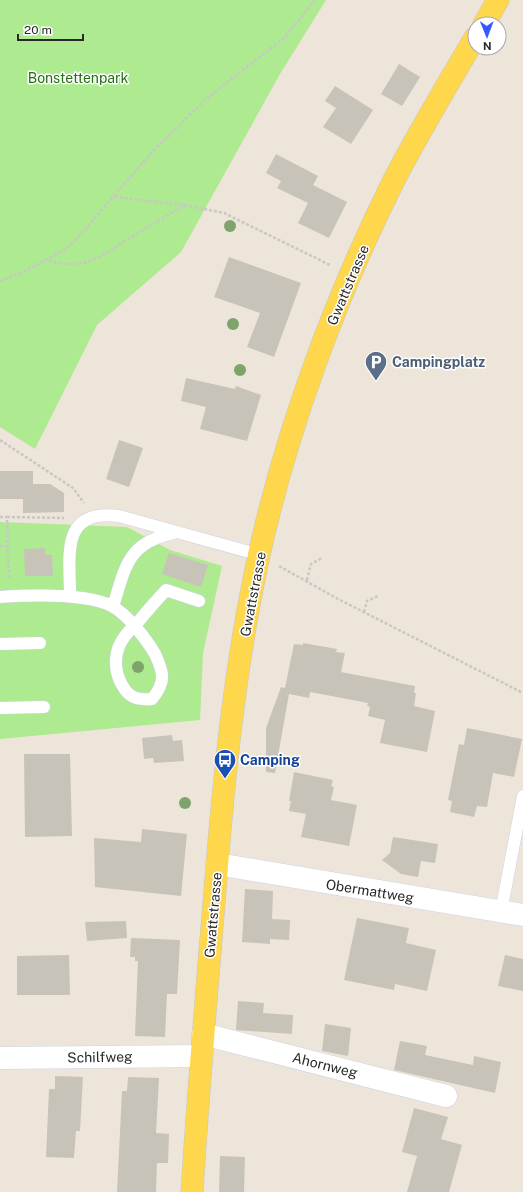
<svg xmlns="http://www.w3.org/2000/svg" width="523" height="1192" font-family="'Public Sans',sans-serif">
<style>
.green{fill:#adea90}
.building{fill:#c8c3b8}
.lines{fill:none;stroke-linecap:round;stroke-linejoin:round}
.lane-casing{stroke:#cfd2e4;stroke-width:13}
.street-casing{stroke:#cfd2e4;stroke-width:23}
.primary-casing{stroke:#c7c7c7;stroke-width:23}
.path{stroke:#c7c7c7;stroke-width:2.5;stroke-dasharray:3 2;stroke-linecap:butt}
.lane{stroke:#fff;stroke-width:12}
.street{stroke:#fff;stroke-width:22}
.primary{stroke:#ffd74d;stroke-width:22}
.tree{fill:#7ea46c}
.labels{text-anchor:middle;stroke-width:3;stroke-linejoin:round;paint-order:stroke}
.park-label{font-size:14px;fill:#246e12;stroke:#fff}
.street-label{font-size:14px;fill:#292929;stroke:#fff}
.service-label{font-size:14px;font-weight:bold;fill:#4e5e75;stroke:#fff;text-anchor:start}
.transit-label{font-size:14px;font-weight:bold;fill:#164399;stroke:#fff;text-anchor:start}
</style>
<rect width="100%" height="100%" fill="#ede5d9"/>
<path class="green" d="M0,0h326l-46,74 -99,178 -84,73 -62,124 -35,-22z
M0,522l127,5 43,23 52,16 -19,87 -3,67 -200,19z"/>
<path class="building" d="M399,64l21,13 -18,29 -21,-12z
M335,86l38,24 -22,34 -28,-17 13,-19 -11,-7z
M276,154l42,22 -5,9 34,17 -18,36 -31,-15 10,-20 -31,-15 4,-7 -15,-8z
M229,257l72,26 -27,74 -27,-10 13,-34 -46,-16z
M186,378l49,11 1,-3 25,9 -14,46 -47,-12 6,-22 -25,-6z
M119,440l24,8 -14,39 -23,-8z
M0,471h33v13h17l14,9v19l-41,1v-14h-23z
M45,548v7h7l1,21h-28l-1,-27z
M169,553l39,12 -7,22 -39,-13z
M303,643l34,6 -1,3 9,1 -4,19 74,14 -1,7h2l-2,13 21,5 -8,41 -47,-9 5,-23 -17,-4 2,-9 -3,-1 1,-3 -58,-11 -1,6 -20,-4 -14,79 -9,-1v-44l15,-41 4,1 9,-44 9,1z
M467,728l55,11 -8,38 -21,-4 -6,34 -10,-1 -3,11 -24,-5 2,-11 -4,-1 11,-56 5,1z
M172,735l1,6 9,-1 2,21 -30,2 -1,-5 -9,1 -2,-21z
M24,754h46l2,82 -47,1z
M294,772l39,8 -2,6 3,1 -3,13 26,5 -8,41 -48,-9 5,-23 -17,-3 2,-10h-2z
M142,829l45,5 -6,62 -86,-9 -1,-49 47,4z
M393,837l45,7 -3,19 -14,-2 -3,16 -17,-3 -19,-14 8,-7z
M245,889l28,2 -1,28 18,1 -1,20 -19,-1v5l-28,-2z
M357,918l52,10 -3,15 30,7 -9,41 -32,-7 -1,6 -50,-10z
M126,921l1,17 -40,3 -2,-19z
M131,938l49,2 -3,54h-10l-2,43 -30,-1 3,-75h-3v-4h-5z
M69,955l1,40h-53v-39z
M505,955l18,4v32l-25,-5z
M238,1001l26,2 -1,10 30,2 -1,19 -56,-4z
M325,1024l26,4 -3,28 -26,-5z
M400,1041l27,5 -2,9 48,10 1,-9 27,6 -6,31 -101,-23z
M55,1076l28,1 -3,54h-4l-2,27 -28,-1 3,-68h6z
M128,1077l31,1 -3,55 13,1 -1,29h-11l-1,29h-39l5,-101h5z
M414,1108l34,9 -7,22 21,6 -13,47h-42l10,-36 -15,-4z
M220,1156l25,1 -1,35h-25z"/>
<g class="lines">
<g class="lane-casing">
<path id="lane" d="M70,596c0,-42 -10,-87 49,-80l141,39
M0,597c31,-2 85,-4 112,9 15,8 35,34 43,48 9,19 11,28 -3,45 -15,1 -23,-1 -30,-14 -9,-16 -8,-35 3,-49 3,-5 9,-9 13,-14 9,-11 18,-21 28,-32l33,11
M113,607c12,-40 15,-65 61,-74
M0,644l40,-1
M0,708l44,-1
M501,912l22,-116"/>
</g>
<g class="street-casing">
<path id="street" d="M217,864l306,51
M203,1034l243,62
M0,1058l201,-2"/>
</g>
<g class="primary-casing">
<path id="primary" d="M484,24l14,-24
M192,1192c6,-97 14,-193 22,-289 9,-117 20,-234 45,-348 28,-127 77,-259 135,-375 25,-48 53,-95 81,-142"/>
</g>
<path class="path" d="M115,197l70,8 39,8 106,52
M49,260c33,12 53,-4 81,-22 18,-11 36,-22 55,-33
M0,281l26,-10 40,-22 17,-17 68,-79 55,-54 79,-62 30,-37
M0,440l73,48 11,15
M0,517h7l2,62
M7,517l57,1
M0,546h8
M279,566l59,33 185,94
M307,580l4,-16 11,-6
M364,612l3,-11 11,-5"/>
<use href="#lane" class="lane"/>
<use href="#street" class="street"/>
<use href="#primary" class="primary"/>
</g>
<g class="tree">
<circle cx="230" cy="226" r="6"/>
<circle cx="233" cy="324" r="6"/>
<circle cx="240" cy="370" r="6"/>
<circle cx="138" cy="667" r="6"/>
<circle cx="185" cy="803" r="6"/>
</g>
<defs>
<g id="parking-pin" transform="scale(1.15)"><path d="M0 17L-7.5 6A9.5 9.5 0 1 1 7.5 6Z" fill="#5c6f8a" stroke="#fff"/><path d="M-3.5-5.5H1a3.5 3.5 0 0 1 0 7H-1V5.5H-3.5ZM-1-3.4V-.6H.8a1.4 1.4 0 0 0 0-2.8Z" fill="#fff"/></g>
<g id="bus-pin" transform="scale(1.15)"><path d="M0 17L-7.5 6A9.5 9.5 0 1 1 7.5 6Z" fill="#1a4fb4" stroke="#fff"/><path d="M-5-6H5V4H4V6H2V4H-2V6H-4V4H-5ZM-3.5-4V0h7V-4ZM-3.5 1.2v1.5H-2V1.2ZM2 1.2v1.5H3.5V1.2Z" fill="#fff"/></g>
</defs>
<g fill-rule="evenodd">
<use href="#parking-pin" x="376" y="362"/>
<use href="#bus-pin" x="225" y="760"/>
</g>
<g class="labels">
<g class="park-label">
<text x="78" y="83">Bonstettenpark</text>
</g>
<g class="street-label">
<text transform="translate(348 285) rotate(-67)" y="5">Gwattstrasse</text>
<text transform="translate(253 594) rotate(-79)" y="5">Gwattstrasse</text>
<text transform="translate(370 891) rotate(9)" y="5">Obermattweg</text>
<text transform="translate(213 915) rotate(-85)" y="5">Gwattstrasse</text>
<text transform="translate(100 1057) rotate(-1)" y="5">Schilfweg</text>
<text transform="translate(325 1065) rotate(14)" y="5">Ahornweg</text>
</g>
<g class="service-label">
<text x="392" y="367">Campingplatz</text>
</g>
<g class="transit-label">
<text x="240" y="765">Camping</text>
</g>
</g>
<g transform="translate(487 36) rotate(179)"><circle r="19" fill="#ffffff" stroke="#a9a9a9"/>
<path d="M0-3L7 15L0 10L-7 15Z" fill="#3558ff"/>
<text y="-6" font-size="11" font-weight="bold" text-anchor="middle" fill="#292929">N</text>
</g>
<path d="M18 34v6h65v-6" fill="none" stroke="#292929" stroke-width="2"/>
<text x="24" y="34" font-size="12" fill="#292929" stroke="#ffffff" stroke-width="3" paint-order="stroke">20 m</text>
</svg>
